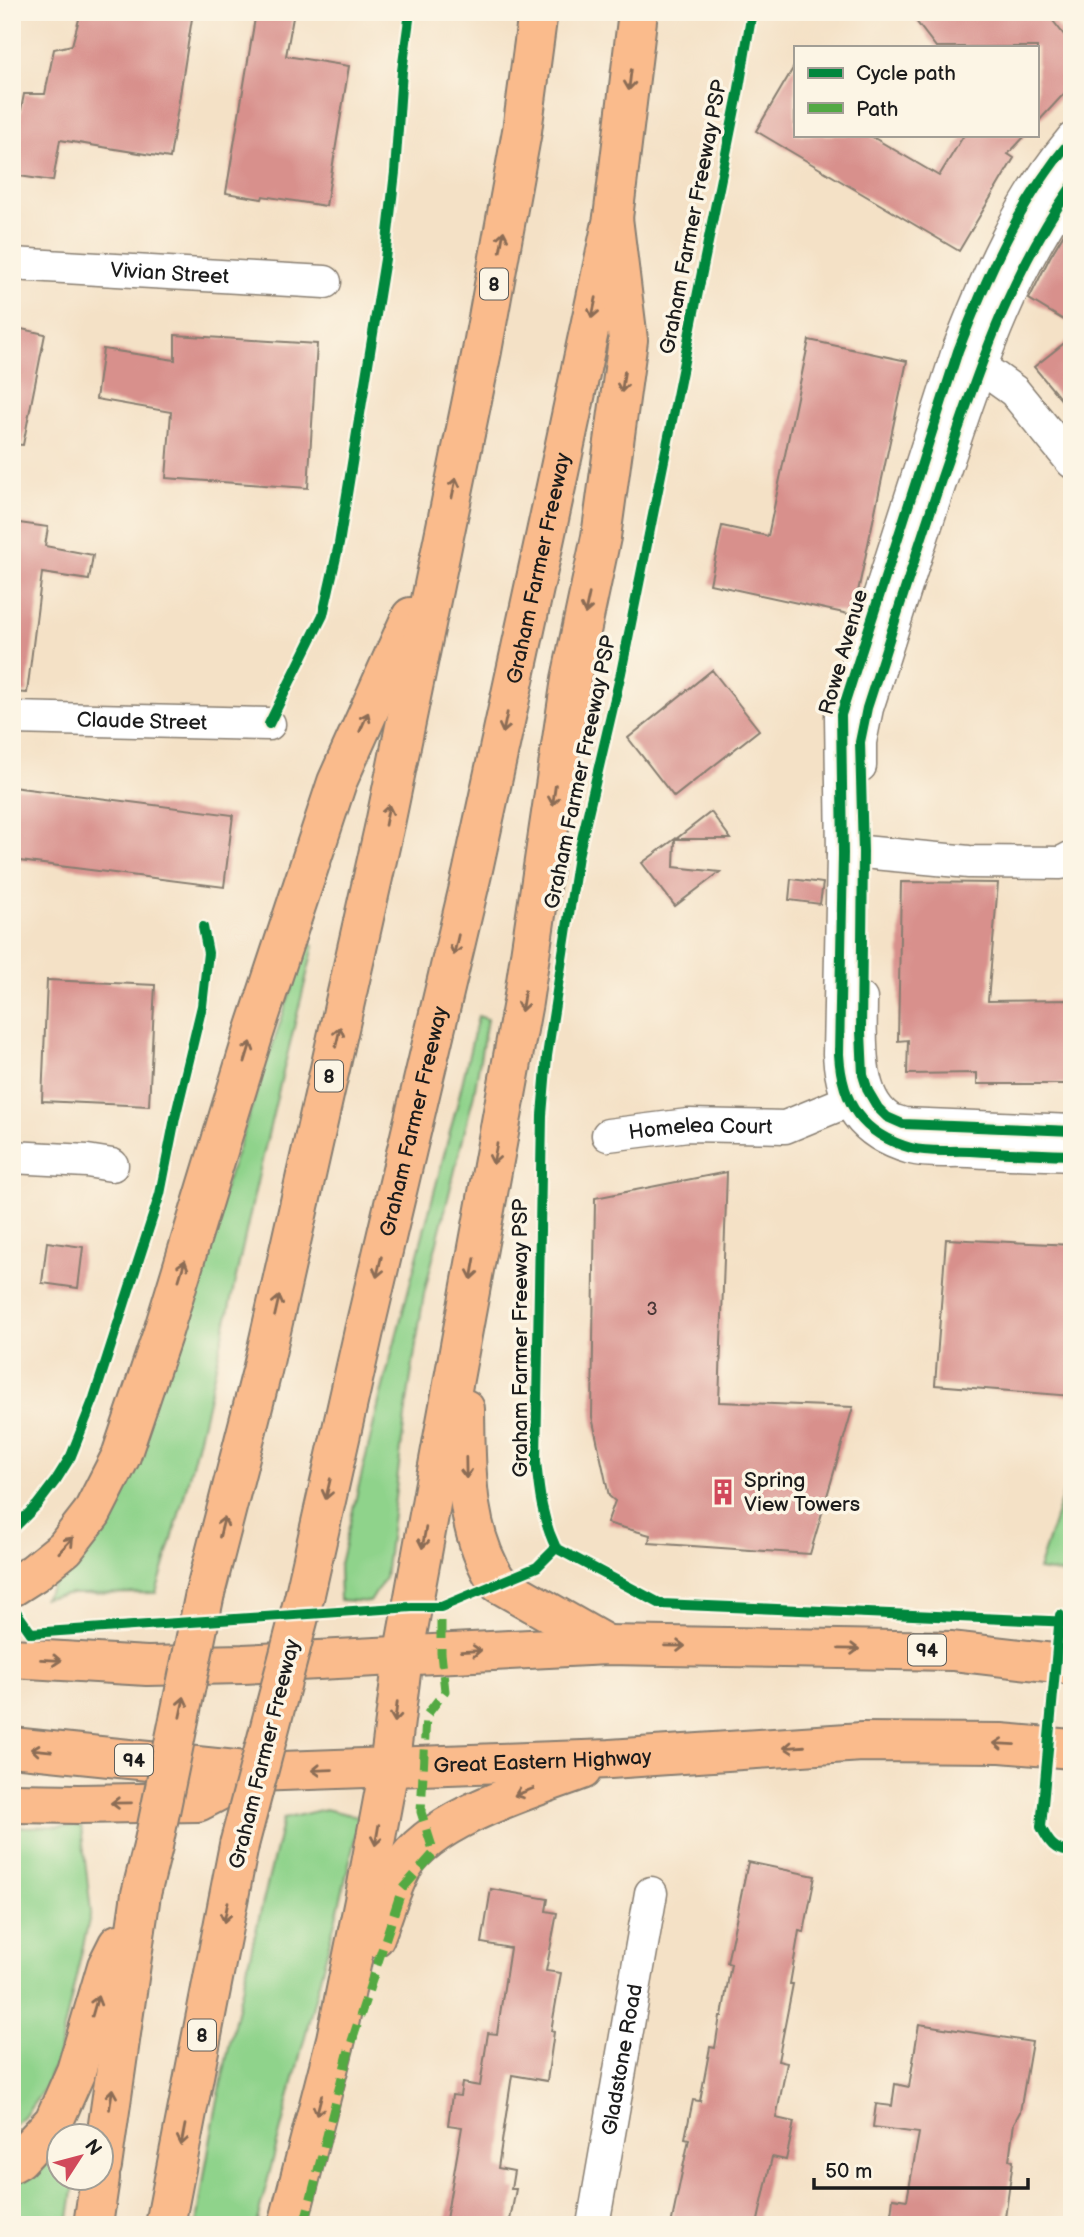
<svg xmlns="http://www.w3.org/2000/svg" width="1084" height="2237" font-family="'Balsamiq Sans',sans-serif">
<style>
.green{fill:#8fd38b;stroke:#567854;stroke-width:2}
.building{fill:#d8908c}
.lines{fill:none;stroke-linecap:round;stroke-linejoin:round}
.minor-casing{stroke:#887e71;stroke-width:35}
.highway-casing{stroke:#887e71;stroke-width:42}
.minor{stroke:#fff;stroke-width:32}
.highway{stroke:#fabb8c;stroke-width:38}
.highway-bridge-casing{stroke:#887e71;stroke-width:42;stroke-linecap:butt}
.highway-bridge{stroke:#fabb8c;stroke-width:38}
.quiet{stroke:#52a943;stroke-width:9;stroke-dasharray:18 9;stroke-linecap:butt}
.cycleway-casing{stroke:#fcf5e5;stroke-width:15}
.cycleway{stroke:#00873e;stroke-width:10}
.oneway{stroke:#8b6c54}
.labels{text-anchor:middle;stroke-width:7;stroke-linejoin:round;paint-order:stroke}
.number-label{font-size:18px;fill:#4b3938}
.shield{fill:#fcf5e5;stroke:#5f5d58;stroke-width:2}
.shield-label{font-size:19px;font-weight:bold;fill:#1c1c1c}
.street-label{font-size:21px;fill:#1c1c1c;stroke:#fcf5e5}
.poi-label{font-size:21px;fill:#1c1c1c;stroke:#fcf5e5;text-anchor:start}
</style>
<rect width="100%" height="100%" fill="#fcf5e5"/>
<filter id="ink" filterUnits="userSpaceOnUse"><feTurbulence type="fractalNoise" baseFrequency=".0143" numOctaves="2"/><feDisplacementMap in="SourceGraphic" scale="14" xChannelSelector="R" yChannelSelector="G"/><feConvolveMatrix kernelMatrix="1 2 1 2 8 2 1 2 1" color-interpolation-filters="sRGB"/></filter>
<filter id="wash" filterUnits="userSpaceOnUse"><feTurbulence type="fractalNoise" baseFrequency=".00686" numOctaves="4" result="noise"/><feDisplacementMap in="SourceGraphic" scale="28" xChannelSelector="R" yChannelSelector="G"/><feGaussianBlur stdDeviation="1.57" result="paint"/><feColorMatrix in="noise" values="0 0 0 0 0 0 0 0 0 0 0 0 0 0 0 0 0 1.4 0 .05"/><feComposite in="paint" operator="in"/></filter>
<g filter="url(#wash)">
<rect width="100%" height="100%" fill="#f4e1c6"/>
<path class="green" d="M307,943l7,3c-21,86 -43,172 -62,259 -29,130 -56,260 -96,388l-84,1 -28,4 66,-93 95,-259z
M478,1016l9,3 -13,75 -50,200 -18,115 -21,169 -15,24 -30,-2 -1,-32 41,-170 77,-293z
M1072,1467v108l-34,-5z
M325,1809l35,8 -17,73 -87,335h-59c18,-137 54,-272 86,-406z
M81,1826l10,85 -34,149 -13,29 -20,28 -12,10v-300z
M59,2142l1,36h15l-7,47h-56v-41l10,-5z"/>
<g id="blocks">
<path class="building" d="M81,12h112l-23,146 -110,-18 -7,41 -41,-6v-18l12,-63h21l9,-45 18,-4z
M256,12h38l-8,44 63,10 -23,140 -63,-10 -1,3 -36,-6z
M909,12h137l26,33v40l-35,38v-76h-101z
M795,65v70h74l70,41 25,-41h62l-18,19 6,4 -55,93 -203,-120z
M1072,220v105l-43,-26 21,-42z
M12,327l33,7 -22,111 -11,-1z
M175,335l142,9 -9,144 -142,-10 5,-66 -75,-13 7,-50 72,11z
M1072,337v76l-38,-46z
M809,340l98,21 -54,254 -143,-31 12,-58 46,10z
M12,522l36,5 -3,19 48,9 -4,25 -47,-7 -15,120 -15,-1z
M712,670l47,60 -85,67 -46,-59z
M12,787l221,28 -9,72 -212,-27z
M711,812l20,27h-55z
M675,839l-1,28 46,5 -45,34 -33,-43z
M791,879l32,4 -3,21 -31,-4z
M901,882l97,1 -10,118 83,-1 -4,84h-90v-11l-70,1 1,-34 -10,1z
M47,980l108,5 -6,121 -107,-5z
M727,1172l-8,230 134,5 -43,147 -161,-11 1,-8 -43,-12 8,-22 -6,-5 -17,-79 3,-219z
M946,1239l126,6v151l-137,-11z
M47,1242l36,5 -5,41 -36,-5z
M748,1862l67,14 -11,56 -5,-1 -9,53h3l-15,77 9,2 -11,55 18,4 -8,38 -14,-3 -15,68h-86l18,-86 -4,-1 8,-38 7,1 10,-54 5,1 5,-32h2l9,-52 -4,-1z
M491,1889l57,10 -2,12 11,2 -11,58 15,2 -10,58 3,1 -7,49 -35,-6 -14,93 16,3 -3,18h5l-7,36h-64l17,-98 -14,-2 4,-30 8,1 2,-13 18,3 8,-53 9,1 13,-86 -28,-5z
M919,2024l113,18 -12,70 -6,11 -5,37 4,1 -9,64h-114l3,-27 14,2 12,-67 -46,-6 3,-23 16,2 3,-22 14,3z"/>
</g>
</g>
<g filter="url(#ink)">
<use href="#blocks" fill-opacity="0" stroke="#887e71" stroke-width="2"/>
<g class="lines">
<g class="minor-casing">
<g id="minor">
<path d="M1072,139c-53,63 -85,137 -114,212l-117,364 2,139 -4,200c3,50 23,80 72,94 18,5 40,2 59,3 34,2 68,3 102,4"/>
<path id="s1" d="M12,264l313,18"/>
<path d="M965,356l49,35 58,71"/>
<path id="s2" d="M12,718l257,6"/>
<path d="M860,766v-24l7,-34c28,-86 54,-172 84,-257 31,-93 64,-185 121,-265"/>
<path d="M843,854l20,-2 106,10 92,1 11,-6"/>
<path d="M861,999c0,35 -6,97 27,119 4,3 11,4 15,6l169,7"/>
<path id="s3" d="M608,1135l80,-10 97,2 63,-26 17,-9"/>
<path d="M12,1157l75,4 25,4"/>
<path id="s4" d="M593,2225l58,-332"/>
</g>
</g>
<g class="highway-casing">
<g id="highway">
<path d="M465,1409c1,58 -1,123 33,174l109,62"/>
<path d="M12,1587l22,-14 31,-25 27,-35 29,-57 41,-121 92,-302 83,-251 74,-165"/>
<path d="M205,1593l57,-222 123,-547 97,-473 40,-220 16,-119"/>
<path id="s5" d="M305,1594l59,-263 108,-457 85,-392 56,-264 25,-206"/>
<path d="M12,1658l135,8 96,-2 364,-19 345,6 120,14"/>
<path id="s6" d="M12,1747l243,25 355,-13 252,-17 139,1 71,6"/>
<path d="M12,1803l67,1 119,-2 57,-30"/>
<path d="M375,1937c8,-21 17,-52 28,-71 29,-48 128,-77 179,-96"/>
<path d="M12,2163l7,-4 35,-38 22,-50 31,-105 11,-22"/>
<path d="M102,2166l39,-272 12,-48"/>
<path d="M93,2225l7,-47"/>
<path d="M165,2225l74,-380"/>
<path d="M288,2225l48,-186 28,-138 25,-133 14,-111 120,-655 48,-323 30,-142 27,-197 -15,-122"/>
</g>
</g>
<use href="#minor" class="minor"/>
<use href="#highway" class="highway"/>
<g class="highway-bridge-casing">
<path id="highway-bridge" d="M239,1845l66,-251
M153,1846l52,-253"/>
</g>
<use href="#highway-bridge" class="highway-bridge"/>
<path class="quiet" d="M304,2225l45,-175 53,-161 32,-36 -13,-41 5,-96 19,-25 -4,-38v-46"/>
<g class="cycleway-casing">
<path id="cycleway" d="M1072,139c-53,63 -85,137 -114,212l-117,364 2,139 -4,200c3,50 23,80 72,94 18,5 40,2 59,3 34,2 68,3 102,4
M1072,186c-57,80 -90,172 -121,265 -30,85 -56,171 -84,257l-7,34 3,110 -2,180 2,43 5,16 10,17 9,9 16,7 169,7
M269,724l54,-109 16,-71 46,-285 10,-87 7,-101 8,-59
M12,1530l25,-25 19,-25 15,-24 23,-58 66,-204 15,-76 27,-112 6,-53 -5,-26
M556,1548c-14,-29 -17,-56 -20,-87l6,-346 5,-59 31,-200 43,-183 117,-579 14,-82
M556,1548l105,56 411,18
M12,1606l19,27 381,-26h29l96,-40 19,-19
M1060,1615l-19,212c7,14 14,26 31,24"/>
</g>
<use href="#cycleway" class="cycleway"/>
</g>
<defs><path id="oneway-shaft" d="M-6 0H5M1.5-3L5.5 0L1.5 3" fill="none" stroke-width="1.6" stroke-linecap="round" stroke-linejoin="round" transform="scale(1.75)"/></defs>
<g class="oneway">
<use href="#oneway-shaft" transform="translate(630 80) rotate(97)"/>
<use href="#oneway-shaft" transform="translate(502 241) rotate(-80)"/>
<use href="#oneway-shaft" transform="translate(594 308) rotate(102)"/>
<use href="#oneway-shaft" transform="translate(623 382) rotate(98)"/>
<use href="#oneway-shaft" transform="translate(454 488) rotate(-78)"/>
<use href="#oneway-shaft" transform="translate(587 604) rotate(102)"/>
<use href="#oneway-shaft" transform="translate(364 722) rotate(-66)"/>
<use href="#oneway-shaft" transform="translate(505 723) rotate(102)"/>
<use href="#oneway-shaft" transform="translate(554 795) rotate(98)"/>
<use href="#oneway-shaft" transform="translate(387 815) rotate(-79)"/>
<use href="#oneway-shaft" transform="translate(456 945) rotate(103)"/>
<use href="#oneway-shaft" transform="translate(523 1001) rotate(99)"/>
<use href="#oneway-shaft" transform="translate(338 1037) rotate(-77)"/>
<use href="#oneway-shaft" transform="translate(248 1052) rotate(-73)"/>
<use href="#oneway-shaft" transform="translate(495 1154) rotate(101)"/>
<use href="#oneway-shaft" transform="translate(379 1267) rotate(103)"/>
<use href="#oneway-shaft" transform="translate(473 1269) rotate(100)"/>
<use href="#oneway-shaft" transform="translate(182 1270) rotate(-73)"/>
<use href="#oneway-shaft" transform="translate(277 1306) rotate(-77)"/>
<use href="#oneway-shaft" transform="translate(466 1468) rotate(89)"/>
<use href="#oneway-shaft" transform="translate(328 1489) rotate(103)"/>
<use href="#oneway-shaft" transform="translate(222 1527) rotate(-76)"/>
<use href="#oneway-shaft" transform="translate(424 1538) rotate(100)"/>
<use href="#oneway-shaft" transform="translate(66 1545) rotate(-47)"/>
<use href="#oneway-shaft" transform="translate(675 1646) rotate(1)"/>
<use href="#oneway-shaft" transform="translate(849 1649) rotate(1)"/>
<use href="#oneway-shaft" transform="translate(471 1651) rotate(-3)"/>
<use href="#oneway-shaft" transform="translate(51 1660) rotate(3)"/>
<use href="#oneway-shaft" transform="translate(182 1707) rotate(-78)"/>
<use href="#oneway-shaft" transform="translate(396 1712) rotate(97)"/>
<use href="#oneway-shaft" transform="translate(1004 1744) rotate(-177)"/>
<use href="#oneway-shaft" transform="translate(794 1747) rotate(176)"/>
<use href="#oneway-shaft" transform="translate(41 1750) rotate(-174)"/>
<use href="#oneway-shaft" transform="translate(322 1770) rotate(178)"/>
<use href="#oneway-shaft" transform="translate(524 1792) rotate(159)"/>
<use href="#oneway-shaft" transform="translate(121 1803) rotate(179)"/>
<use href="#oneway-shaft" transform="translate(377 1835) rotate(100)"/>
<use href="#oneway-shaft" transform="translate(226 1912) rotate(101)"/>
<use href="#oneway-shaft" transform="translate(95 2006) rotate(-74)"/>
<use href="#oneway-shaft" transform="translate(111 2099) rotate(-82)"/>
<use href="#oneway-shaft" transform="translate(319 2105) rotate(104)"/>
<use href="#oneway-shaft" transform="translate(183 2135) rotate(101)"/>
</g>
</g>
<defs>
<g id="building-bare" transform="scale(2.1)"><path d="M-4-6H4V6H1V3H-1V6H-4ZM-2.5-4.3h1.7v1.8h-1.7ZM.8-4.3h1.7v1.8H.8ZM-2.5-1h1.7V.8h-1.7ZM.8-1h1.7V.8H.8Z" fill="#d1495b" stroke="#fcf5e5" stroke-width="2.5" paint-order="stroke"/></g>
</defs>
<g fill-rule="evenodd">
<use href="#building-bare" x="723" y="1492"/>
</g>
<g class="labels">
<g class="number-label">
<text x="652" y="1315">3</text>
</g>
<g class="shield">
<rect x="480" y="268.5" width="28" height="31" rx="5"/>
<rect x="315" y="1060.5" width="28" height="31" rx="5"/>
<rect x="908" y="1634.5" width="38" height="31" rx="5"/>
<rect x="115" y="1744.5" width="38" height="31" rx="5"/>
<rect x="188" y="2019.5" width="28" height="31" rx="5"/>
</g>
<g class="shield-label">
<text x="494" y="291">8</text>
<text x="329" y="1083">8</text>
<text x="927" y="1657">94</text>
<text x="134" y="1767">94</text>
<text x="202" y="2042">8</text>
</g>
<g class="street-label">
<text transform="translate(693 217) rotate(-79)" y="7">Graham Farmer Freeway PSP</text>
<text dy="7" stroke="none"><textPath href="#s1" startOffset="158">Vivian Street</textPath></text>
<text dy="7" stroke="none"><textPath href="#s5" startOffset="1052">Graham Farmer Freeway</textPath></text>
<text transform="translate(843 652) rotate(-74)" y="7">Rowe Avenue</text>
<text dy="7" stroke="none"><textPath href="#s2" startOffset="130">Claude Street</textPath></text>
<text transform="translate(580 772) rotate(-78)" y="7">Graham Farmer Freeway PSP</text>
<text dy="7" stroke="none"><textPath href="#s5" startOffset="485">Graham Farmer Freeway</textPath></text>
<text dy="7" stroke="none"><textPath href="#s3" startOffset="93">Homelea Court</textPath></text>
<text transform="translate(520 1338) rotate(-90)" y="7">Graham Farmer Freeway PSP</text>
<text transform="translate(264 1754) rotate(-76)" y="7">Graham Farmer Freeway</text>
<text dy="7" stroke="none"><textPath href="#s6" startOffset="532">Great Eastern Highway</textPath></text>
<text dy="7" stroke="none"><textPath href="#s4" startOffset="168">Gladstone Road</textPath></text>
</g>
<g class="poi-label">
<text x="744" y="1487">Spring<tspan x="744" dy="24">View Towers</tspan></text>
</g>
</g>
<rect width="1084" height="2237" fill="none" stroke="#fcf5e5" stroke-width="42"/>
<rect x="794" y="46" width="245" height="91" fill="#fcf5e5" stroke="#a29e95" stroke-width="2"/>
<rect x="808" y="68" width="35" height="10" fill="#00873e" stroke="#a29e95" stroke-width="2"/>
<text x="856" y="80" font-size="21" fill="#1c1c1c">Cycle path</text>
<rect x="808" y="103" width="35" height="10" fill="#52a943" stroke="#a29e95" stroke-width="2"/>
<text x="856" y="116" font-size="21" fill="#1c1c1c">Path</text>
<g transform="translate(80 2157) rotate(54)"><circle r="33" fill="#fcf5e5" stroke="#a29e95" stroke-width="2"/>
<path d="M0-5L12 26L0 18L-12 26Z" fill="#d1495b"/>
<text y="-10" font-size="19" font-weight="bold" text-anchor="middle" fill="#1c1c1c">N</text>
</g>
<path d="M814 2178v10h214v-10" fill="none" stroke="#1c1c1c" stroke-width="3.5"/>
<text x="825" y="2178" font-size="21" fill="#1c1c1c" stroke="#fcf5e5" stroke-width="5" paint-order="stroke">50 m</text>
</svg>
